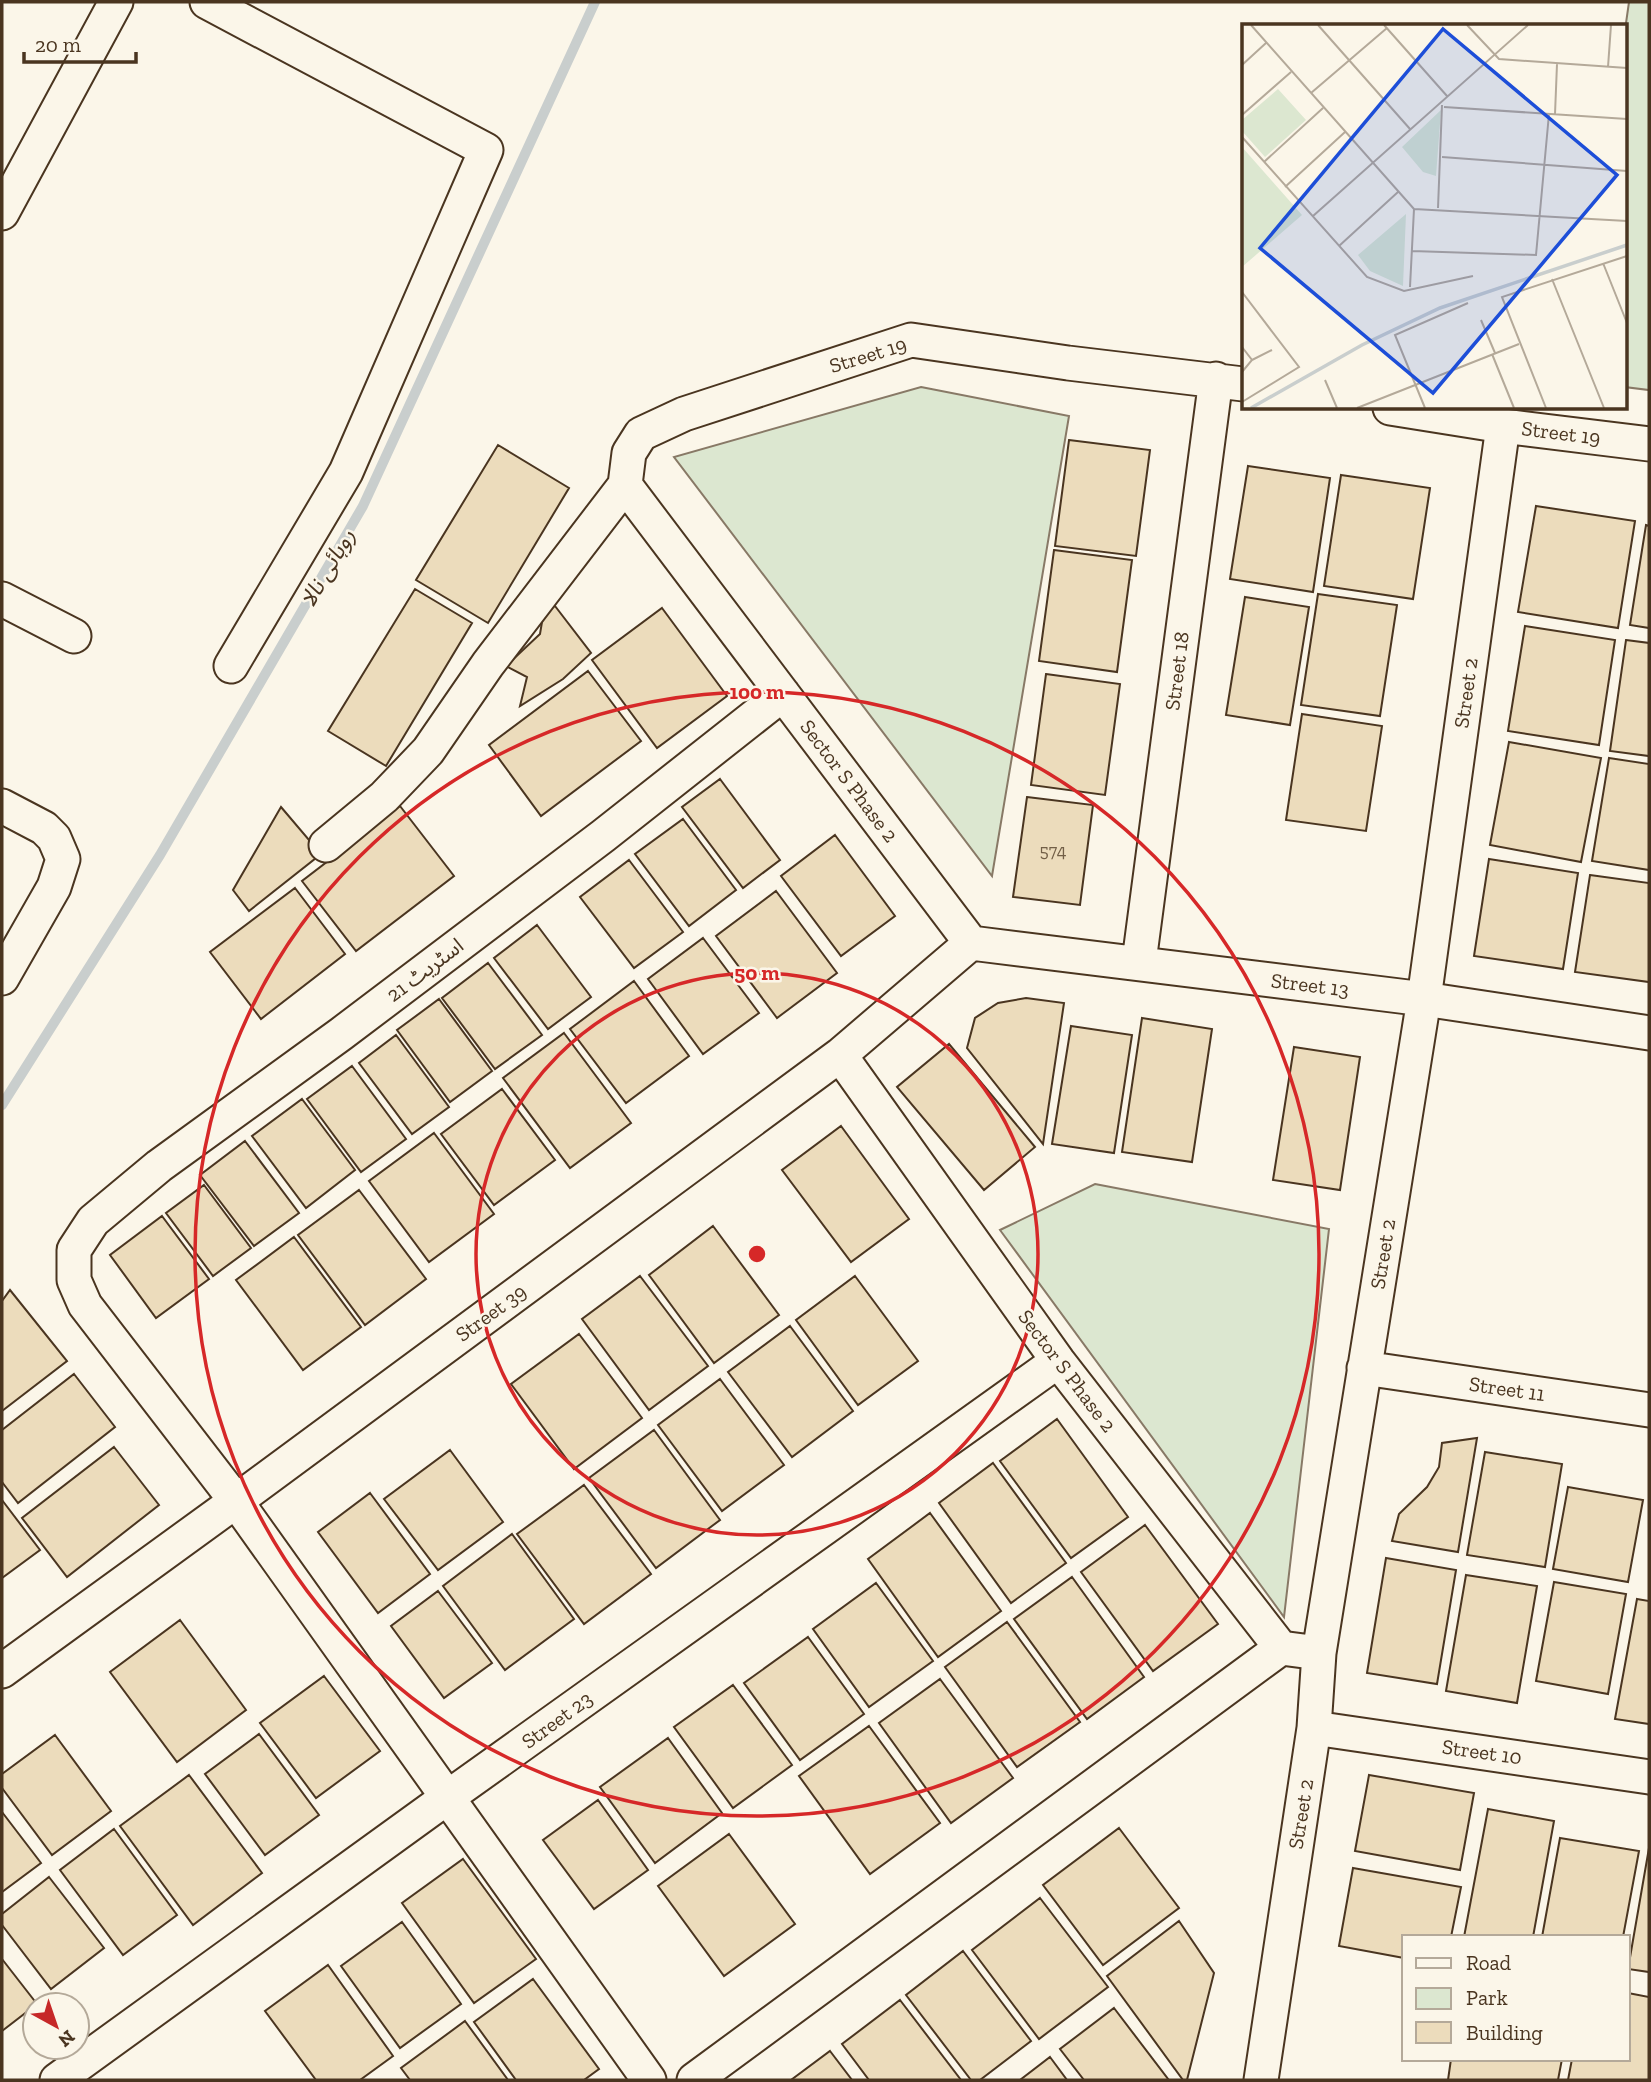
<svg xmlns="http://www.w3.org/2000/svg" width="1651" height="2082" font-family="'Zilla Slab','Noto Sans Arabic',serif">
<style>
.green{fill:#dce7d0;stroke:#887966;stroke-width:2}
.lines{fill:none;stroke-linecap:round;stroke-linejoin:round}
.stream{stroke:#c9cecd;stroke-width:10}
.building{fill:#ecdcbc;stroke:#4a3520;stroke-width:2}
.minor-casing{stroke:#4a3520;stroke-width:37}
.minor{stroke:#fbf6e9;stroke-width:33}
.ring{fill:none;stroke:#d62828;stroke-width:3.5}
.labels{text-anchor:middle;stroke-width:5;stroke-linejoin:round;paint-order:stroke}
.number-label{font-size:18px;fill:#725f47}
.street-label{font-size:21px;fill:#4a3520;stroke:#fbf6e9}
.water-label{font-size:23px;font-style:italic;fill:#4a3520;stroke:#fbf6e9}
.inset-river{fill:none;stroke:#c9cecd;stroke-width:3.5}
.inset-road{fill:none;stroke:#b4a999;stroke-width:2}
.view{fill:#1d4ed8;fill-opacity:0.15;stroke:#1d4ed8;stroke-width:3.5}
.inset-edge{fill:none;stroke:#4a3520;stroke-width:3.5}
.centre{fill:#d62828;stroke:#fbf6e9;stroke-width:3.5}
.ring-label{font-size:21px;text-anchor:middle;font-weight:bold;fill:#d62828;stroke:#fbf6e9;stroke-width:5;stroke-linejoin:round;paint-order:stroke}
</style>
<rect width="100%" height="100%" fill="#fbf6e9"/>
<path class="green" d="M1629,2h20v388l-24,-3v-357z
M921,387l148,29 -77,460 -318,-419z
M1095,1184l234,45 -45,388 -284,-387z"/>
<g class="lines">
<path class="stream" d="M2,1105l158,-250 203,-349 232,-504"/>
</g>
<path class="building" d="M1069,440l81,10 -14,106 -81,-10z
M498,445l71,43 -81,135 -72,-43z
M1248,466l82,12 -17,114 -83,-13z
M1341,475l89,13 -17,111 -89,-13z
M1536,506l99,15 -17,107 -100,-16z
M1646,525l3,1v102l-19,-3z
M1054,550l78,10 -15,112 -78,-11z
M415,589l57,34 -86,143 -58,-35z
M1318,594l79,11 -17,111 -79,-11z
M1245,597l64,10 -19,118 -64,-10z
M555,606l36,47 -28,26 -43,27 7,-29 -21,-11 34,-32 4,-24z
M662,608l65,88 -70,52 -65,-88z
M1525,626l90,14 -16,105 -91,-14z
M1626,640l23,3v113l-39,-5z
M588,671l53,70 -100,75 -52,-71z
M1046,674l74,10 -15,111 -74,-10z
M1302,714l80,12 -16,105 -80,-11z
M1509,742l92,16 -20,104 -91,-17z
M1609,758l40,6v106l-57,-9z
M720,779l60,81 -37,28 -61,-81z
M1027,797l66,8 -13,100 -67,-8z
M400,806l54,70 -98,75 -54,-70z
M281,807l40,47 -72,57 -16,-21z
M683,819l53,71 -47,36 -54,-72z
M835,835l60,81 -54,40 -60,-80z
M1489,859l89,14 -15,96 -89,-13z
M629,860l54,72 -49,36 -54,-71z
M1590,875l59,8v99l-74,-10z
M295,888l50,66 -84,65 -51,-67z
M776,891l61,82 -60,45 -61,-82z
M537,925l54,72 -43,32 -54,-71z
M703,938l56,75 -56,41 -55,-75z
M488,963l54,72 -47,34 -53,-71z
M634,981l55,75 -63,47 -56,-74z
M1026,998l38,5 -21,141 -76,-96 8,-30 23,-15z
M439,999l53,72 -42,31 -53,-72z
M1142,1018l70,11 -20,133 -70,-10z
M1071,1026l61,9 -18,118 -62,-9z
M564,1033l67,90 -61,45 -67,-90z
M396,1035l53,72 -37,27 -53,-71z
M949,1044l86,103 -51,43 -87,-103z
M1294,1047l66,10 -20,133 -67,-10z
M352,1066l54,73 -45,33 -54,-73z
M502,1089l53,71 -61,45 -53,-71z
M302,1099l53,71 -49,38 -54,-72z
M841,1126l68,93 -58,43 -69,-92z
M434,1133l60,81 -65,48 -60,-81z
M245,1141l54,72 -45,33 -54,-71z
M204,1185l47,63 -38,28 -47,-63z
M359,1190l67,89 -61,46 -67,-90z
M162,1216l47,63 -53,39 -46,-63z
M713,1226l66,89 -65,48 -65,-88z
M294,1237l67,90 -58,43 -67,-90z
M640,1276l68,90 -59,44 -67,-91z
M855,1276l63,85 -60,44 -62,-85z
M10,1290l57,71 -65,50v-110z
M790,1326l63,85 -61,46 -64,-85z
M579,1334l63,84 -68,51 -63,-85z
M74,1374l41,53 -97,76 -16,-21v-52z
M720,1379l64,86 -62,46 -64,-86z
M1057,1419l71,98 -57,41 -71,-97z
M654,1430l66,90 -64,48 -67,-90z
M1477,1438l-19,114 -66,-11 7,-27 28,-27 12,-20 3,-24z
M114,1447l45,58 -92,72 -45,-59z
M450,1450l53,72 -65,48 -54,-71z
M1485,1452l77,12 -17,103 -78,-12z
M993,1463l73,100 -55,40 -72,-100z
M584,1485l67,89 -67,50 -67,-90z
M1568,1487l75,13 -15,82 -75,-13z
M370,1493l60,81 -52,39 -60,-81z
M2,1500l38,50 -38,28z
M930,1513l71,98 -63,46 -70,-98z
M1145,1525l73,99 -65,47 -72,-99z
M512,1534l62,85 -69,51 -62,-84z
M1386,1558l70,12 -19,114 -70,-11z
M1466,1575l71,11 -20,117 -71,-12z
M1072,1577l72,100 -57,42 -73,-100z
M1554,1582l72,12 -18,100 -72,-13z
M876,1583l57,78 -64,46 -56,-78z
M438,1591l54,72 -48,35 -53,-72z
M1637,1599l12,2v123l-34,-5z
M180,1620l66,90 -69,52 -67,-90z
M1007,1622l73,100 -63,45 -72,-100z
M808,1637l56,77 -64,46 -56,-77z
M324,1676l56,75 -64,47 -56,-75z
M940,1679l73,99 -62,45 -72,-100z
M733,1685l59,80 -59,43 -59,-81z
M869,1726l71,97 -70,51 -71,-98z
M259,1734l60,81 -54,40 -60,-81z
M55,1735l56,76 -59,44 -50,-67v-14z
M668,1738l54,75 -67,50 -55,-76z
M189,1775l73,98 -69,52 -73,-99z
M1369,1775l105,18 -14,77 -105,-19z
M598,1800l50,70 -54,39 -51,-69z
M1488,1809l66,12 -21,116h-69z
M2,1812l39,51 -39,29z
M1119,1828l60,80 -76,57 -60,-80z
M114,1829l63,86 -54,40 -63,-85z
M729,1834l66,90 -71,52 -66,-90z
M1560,1838l79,13 -16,86h-81z
M1649,1848v124l-21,-3z
M463,1859l73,100 -62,44 -72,-100z
M1353,1868l108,19 -10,50h-47v21l-65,-12z
M49,1877l55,71 -53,41 -49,-64v-11z
M1040,1898l68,89 -69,52 -67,-89z
M1179,1921l35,52 -27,107h-4l-76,-104z
M402,1922l59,82 -61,44 -59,-82z
M963,1951l68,90 -51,39h-9l-65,-85z
M2,1959l35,45 -35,27z
M328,1965l65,91 -33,24h-44l-51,-69z
M533,1979l66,90 -15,11h-68l-42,-58z
M1628,1993l21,4v83h-81l4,-21h56z
M900,2000l61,80h-92l-27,-36z
M1114,2008l54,71 -1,1h-83l-24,-31z
M465,2021l43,59h-98l-9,-12z
M830,2051l22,29h-61z
M1050,2057l17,23h-47z
M1451,2059h111l-4,21h-110z"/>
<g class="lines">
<g class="minor-casing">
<path id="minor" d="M207,2l279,148 -140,322 -115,194
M2,213l114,-211
M1390,408l113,18 146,18
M625,485l4,-32 12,-19 43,-20 227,-74 157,23 175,21
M625,485l346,458
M2,599l72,37
M2,806l42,22 10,10 9,21 -9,28 -52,91
M326,845l58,-48 44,-46 60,-87 137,-179
M971,943l453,56 225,34
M1139,962l77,-583
M840,1055l218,306 223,287 38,5
M1364,1368l285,42
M2,1671l234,-170 604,-446 131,-112
M1314,1728l335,49
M57,2080l391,-283 610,-436
M649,2080l-413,-579 -151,-196 -11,-25v-30l19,-29 66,-55 182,-132 262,-198 180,-142
M694,2080l587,-432
M1261,2080l53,-352 5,-75 105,-654 79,-573"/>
</g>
<use href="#minor" class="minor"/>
</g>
<g class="ring">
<circle cx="757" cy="1254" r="281"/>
<circle cx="757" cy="1254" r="562"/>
</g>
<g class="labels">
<g class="number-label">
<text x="1053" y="857">574</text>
</g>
<g class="street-label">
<text transform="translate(868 355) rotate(-17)" y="7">Street 19</text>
<text transform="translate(1561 433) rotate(7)" y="7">Street 19</text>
<text transform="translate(1177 671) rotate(-83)" y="7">Street 18</text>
<text transform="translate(1466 693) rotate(-82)" y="7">Street 2</text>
<text transform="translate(849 781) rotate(53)" y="7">Sector S Phase 2</text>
<text transform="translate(425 970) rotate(-37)" y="7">اسٹریٹ 21</text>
<text transform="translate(1310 985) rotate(7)" y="7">Street 13</text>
<text transform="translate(1383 1254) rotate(-81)" y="7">Street 2</text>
<text transform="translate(491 1313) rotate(-36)" y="7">Street 39</text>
<text transform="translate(1067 1371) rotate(53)" y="7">Sector S Phase 2</text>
<text transform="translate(1507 1389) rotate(8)" y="7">Street 11</text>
<text transform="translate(557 1720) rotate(-36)" y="7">Street 23</text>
<text transform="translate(1482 1752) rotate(8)" y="7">Street 10</text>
<text transform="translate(1301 1814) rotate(-81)" y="7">Street 2</text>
</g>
<g class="water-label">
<text transform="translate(327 568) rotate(-60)" y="8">روہائی نالا</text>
</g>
</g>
<g transform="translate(1242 24)">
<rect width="385" height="385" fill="#fbf6e9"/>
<path d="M36,65l28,31 -41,37 -23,-26v-11zM199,86l-5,66 -13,-4 -21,-25zM0,123l60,68 -60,52zM164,190l-3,72 -33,-15 -12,-16z" fill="#dce7d0"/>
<path class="inset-river" d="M9,384l111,-63 78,-37 187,-63"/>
<path class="inset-road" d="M9,1l163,184M76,1l92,104M142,1l63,71M225,1l32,34 128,9M0,41l24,-22M366,43l3,-42M69,69l76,-65M202,83l183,12M313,90l2,-50M0,91l49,-43M0,113l125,140 37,14 69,-15M200,133l185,14M22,138l59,-54M43,163l60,-55M196,184l4,-103M172,185l213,12M71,192l215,-191M97,222l59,-54M170,227l124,4 13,-141M361,239l24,60M310,255l52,129M168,263l4,-78M0,268l57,75 -57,35M239,296l14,33M0,323l10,13 -10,12M250,330l22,54M10,336l20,-10M83,356l12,28M115,384l162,-64M183,384l-30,-73 73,-32M304,384l-44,-111 125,-41"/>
<path class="view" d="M201,5l174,146 -184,218 -173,-145z"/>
<rect width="385" height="385" class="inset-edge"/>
</g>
<circle cx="757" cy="1254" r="10" class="centre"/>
<g class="ring-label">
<text x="757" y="699">100 m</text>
<text x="757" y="980">50 m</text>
</g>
<rect width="1651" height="2082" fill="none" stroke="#4a3520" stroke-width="7"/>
<rect x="1402" y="1935" width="228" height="126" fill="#fbf6e9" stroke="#b4a999" stroke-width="2"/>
<rect x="1416" y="1958" width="35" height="10" fill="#fbf6e9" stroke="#b4a999" stroke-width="2"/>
<text x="1466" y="1970" font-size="21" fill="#4a3520">Road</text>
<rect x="1416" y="1988" width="35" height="21" fill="#dce7d0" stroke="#b4a999" stroke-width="2"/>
<text x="1466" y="2005" font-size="21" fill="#4a3520">Park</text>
<rect x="1416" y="2022" width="35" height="21" fill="#ecdcbc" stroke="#b4a999" stroke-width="2"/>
<text x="1466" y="2040" font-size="21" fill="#4a3520">Building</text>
<g transform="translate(56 2026) rotate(140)"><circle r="33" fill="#fbf6e9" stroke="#b4a999" stroke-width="2"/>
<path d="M0-5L12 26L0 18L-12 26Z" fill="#c62828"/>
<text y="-10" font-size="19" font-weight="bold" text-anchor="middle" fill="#4a3520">N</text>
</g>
<path d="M24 52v10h112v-10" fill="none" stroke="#4a3520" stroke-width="3.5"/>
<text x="35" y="52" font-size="21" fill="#4a3520" stroke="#fbf6e9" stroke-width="5" paint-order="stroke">20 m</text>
</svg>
